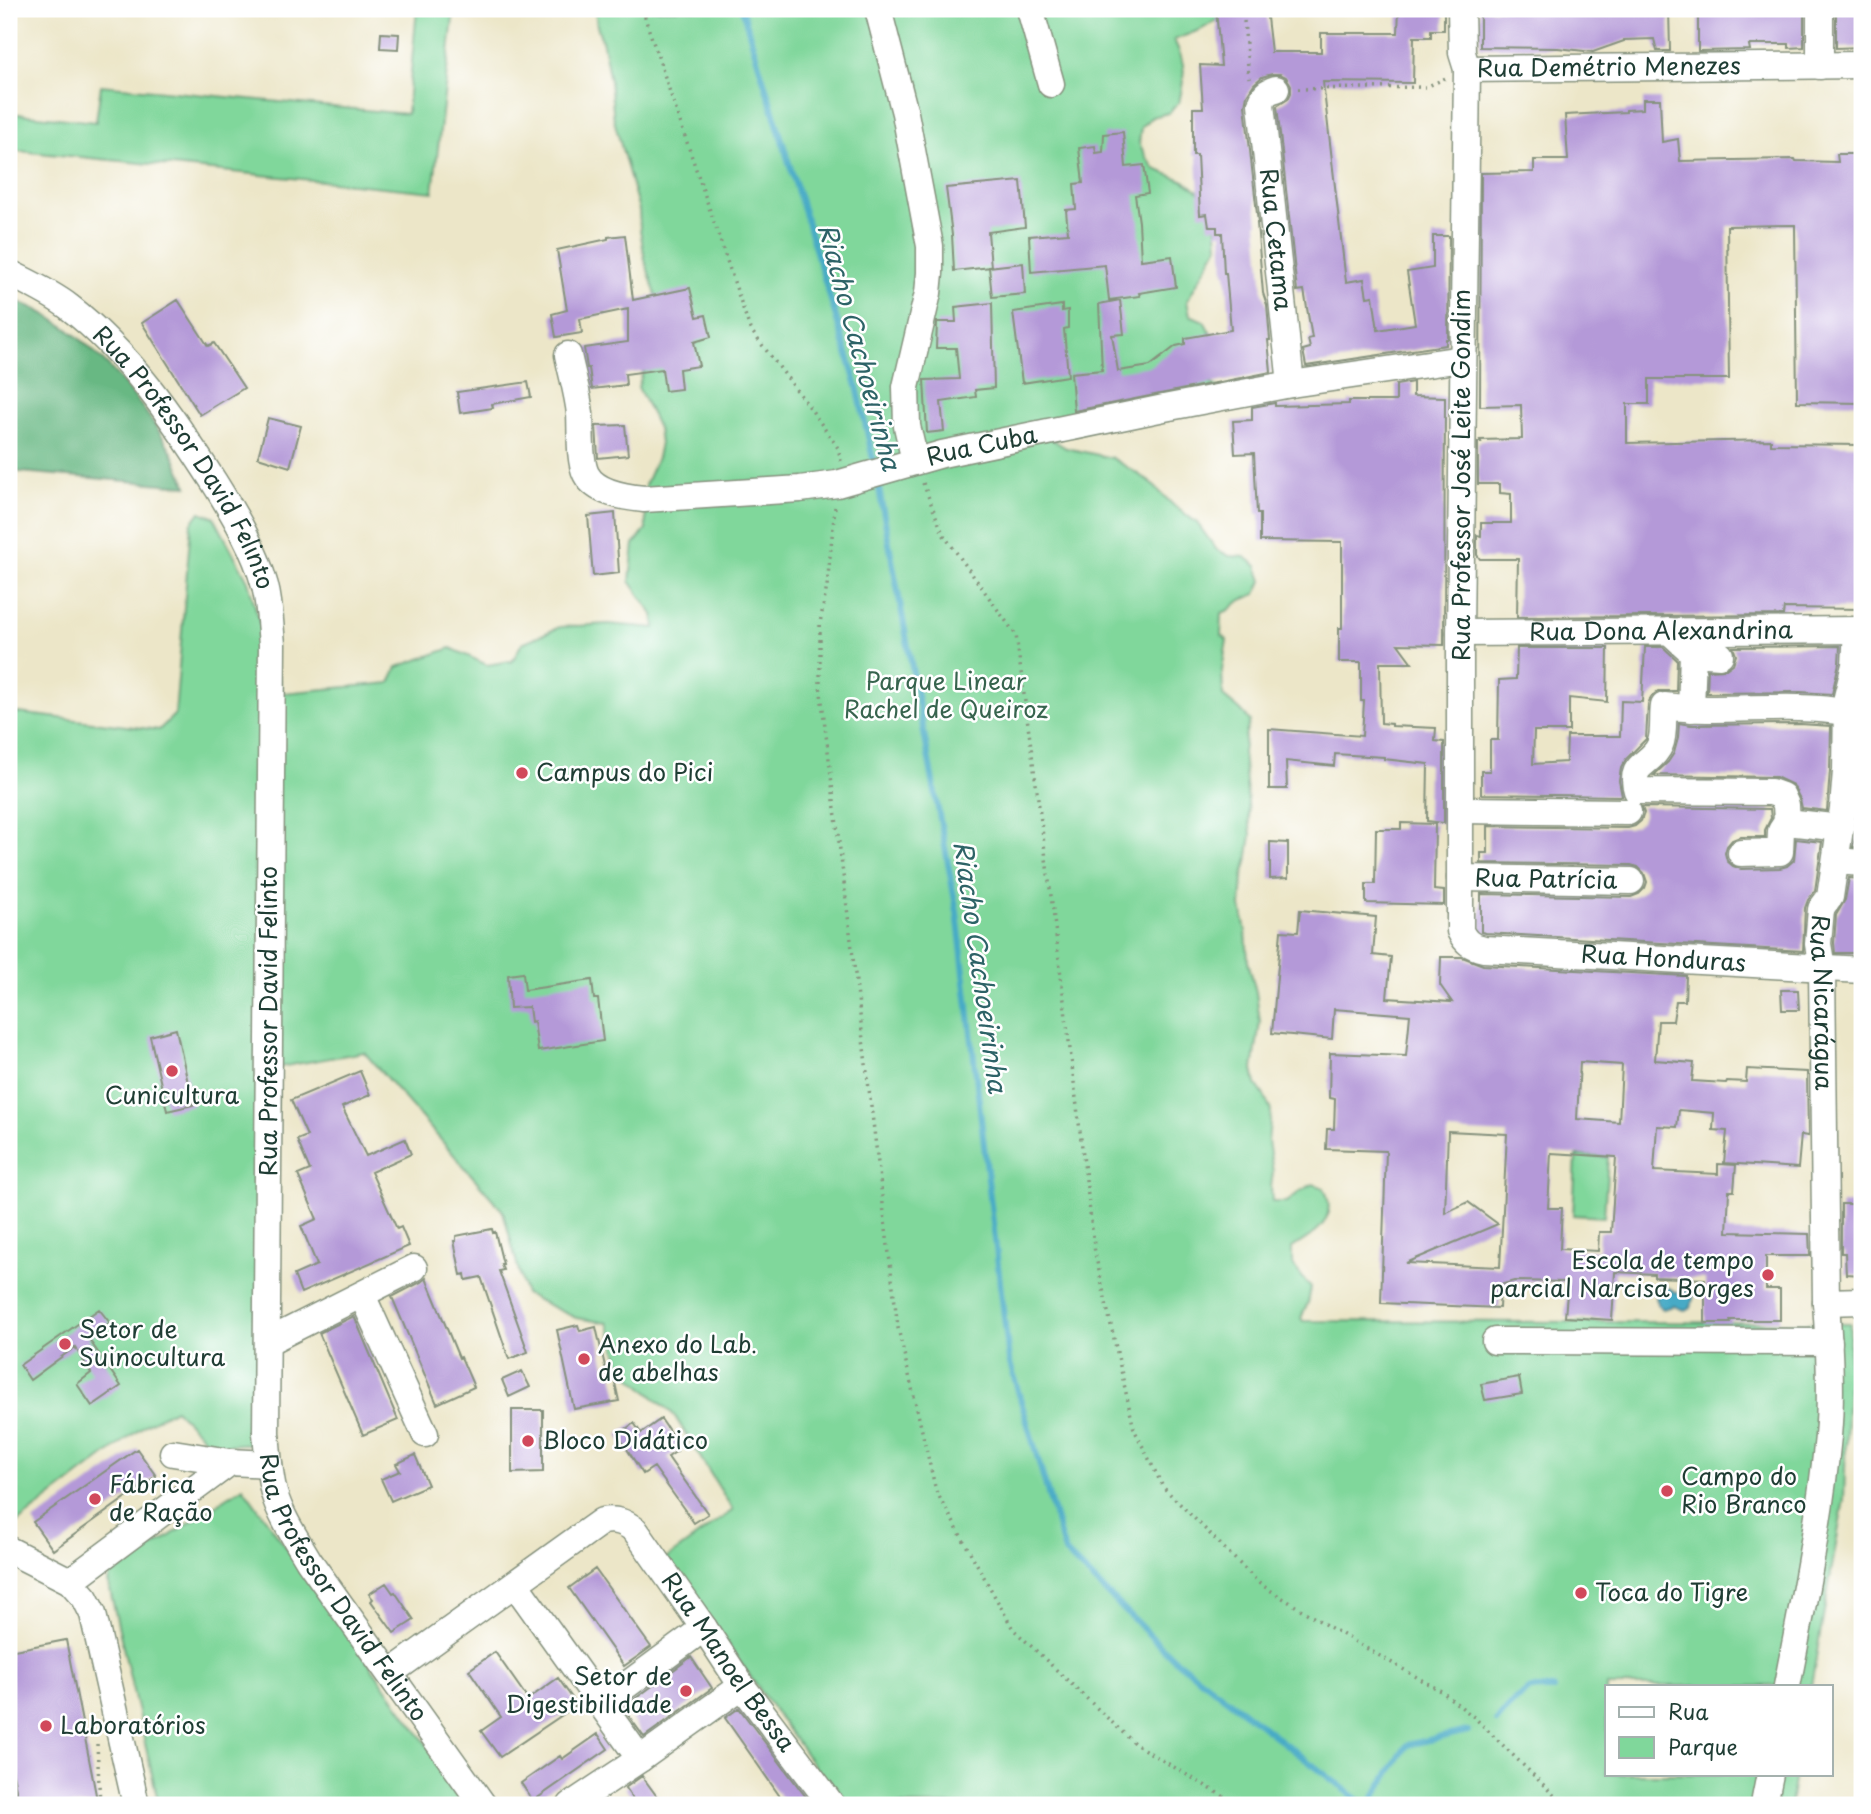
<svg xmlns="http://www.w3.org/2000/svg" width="1871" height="1814" font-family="'Playpen Sans',sans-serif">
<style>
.green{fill:#80d79b;stroke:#508a68;stroke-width:2}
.forest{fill:#68b883;stroke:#447a5c;stroke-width:2}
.water{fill:#47aac6;stroke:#33747d;stroke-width:2}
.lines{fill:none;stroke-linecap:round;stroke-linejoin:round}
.stream{stroke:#47aac6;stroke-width:6}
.building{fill:#b499d8;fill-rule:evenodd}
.minor-casing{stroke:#86927e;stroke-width:29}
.path{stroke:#86927e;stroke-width:3.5;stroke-dasharray:2 5;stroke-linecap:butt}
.minor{stroke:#fff;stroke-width:26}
.poi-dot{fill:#d1495b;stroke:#fff;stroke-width:2.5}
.labels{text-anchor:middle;stroke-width:5;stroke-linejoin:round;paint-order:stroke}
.street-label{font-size:24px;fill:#1f3d34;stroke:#fff}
.park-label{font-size:24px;fill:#37644e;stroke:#fff}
.poi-label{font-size:24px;fill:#1f3d34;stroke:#fff;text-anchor:start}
.water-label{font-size:26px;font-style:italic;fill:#2d6367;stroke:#fff}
</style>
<rect width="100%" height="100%" fill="#fff"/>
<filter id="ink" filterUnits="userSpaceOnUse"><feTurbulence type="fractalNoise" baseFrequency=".0143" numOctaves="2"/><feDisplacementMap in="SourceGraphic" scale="14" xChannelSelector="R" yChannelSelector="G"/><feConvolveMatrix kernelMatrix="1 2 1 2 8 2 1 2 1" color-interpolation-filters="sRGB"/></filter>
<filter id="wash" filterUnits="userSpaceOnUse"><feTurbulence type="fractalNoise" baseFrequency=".00686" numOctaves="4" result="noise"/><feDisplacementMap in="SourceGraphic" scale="28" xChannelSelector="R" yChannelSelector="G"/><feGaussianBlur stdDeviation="1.57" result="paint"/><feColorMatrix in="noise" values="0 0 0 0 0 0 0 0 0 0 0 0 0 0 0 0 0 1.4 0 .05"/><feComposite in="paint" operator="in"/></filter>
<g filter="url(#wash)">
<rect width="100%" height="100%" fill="#ece6c8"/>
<path class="green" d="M417,9h37l-21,183 -424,-42v-37l87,9 5,-37 306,29z
M595,9h640l-33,20 -28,11c13,26 11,35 5,63l-11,10 -16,4 -11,10 -2,16 7,14 9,12 29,12 13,9 9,12 11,28 1,16 -31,55 3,14 14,6 7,13 -6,46 19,11 -171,49 13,8 46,10 26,16 13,9 22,22 24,18 19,26 13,7 16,1 12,9 5,15 -6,13 -15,6 -12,10 -7,3 -1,22 6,5 -5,30 1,26 17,14 10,11 -5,15 -2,17 8,82 -4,27 -4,14 -2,31 5,24 2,30 8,31 4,30 -7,47 3,15 9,13 6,14 -3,31 5,30 -2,15 1,15h15l12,-10 14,-8 11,4c15,32 -8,45 -32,60v16l19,24 -3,15 -7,15 2,3 547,2 -6,176 -33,187h-204v88h188l-5,31h-948l-176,-246 67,-49 -59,-95 -52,-46 -14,-46 -32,-5 -51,-24 -22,-83 -139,-159 -85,15 -23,376 -44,3 -37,-37 -30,16 -136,104v-817l150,18 16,-16 16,-190 9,-12 14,5 34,64 15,54 20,58 107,-10 7,-16 54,-19 36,17 23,-4 2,1 10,-19 38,-16 48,-3 47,4 -1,-12 -24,-35 4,-37 12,-14 -1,-45 12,-27 3,-15 -2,-15 -20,-41 5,-15 11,-10 9,-44 -18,-58 -5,-31 -1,-19 -25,-90 -4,-39 -7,-37 -6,-18z
M1576,1156l32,1 -4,60 -31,-2z
M243,1487l227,318h-311l-51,-224 2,-5z"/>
<path class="forest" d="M9,299c68,19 124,90 160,148 7,12 12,26 18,39l-178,-15z"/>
<path class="water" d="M1664,1287l5,1 7,5 11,-3 7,4 -3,13c-6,5 -10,2 -17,-1l-11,3 -5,-4 -2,-8 4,-8z"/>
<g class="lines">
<path class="stream" d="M742,9l115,377 18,82
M877,478l80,434 52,448 56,192 108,106 192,147
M1497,1721l18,-21 16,-11h23
M1369,1805l38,-60 61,-14"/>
</g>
<g id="blocks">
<path class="building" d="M1216,9h50l5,43h50v-19h77l1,-24h45v21h-13v7h-17l-1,46 -90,-1 23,200 18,-3 3,18 6,-1 5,34 37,-6 -8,-52 26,-4v-32h16l-1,103h-2v6l-140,21 -3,-16 7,-2 -2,-9 4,-1 -8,-48 -7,1 -20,-185 11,-7 3,-6v-8l-5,-8 -6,-3h-8l-10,3 -8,7 -7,11 -2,10 13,118h-1l6,70 4,12 3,35h-2l3,32 -197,39 -3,-38 31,-3 -3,-66 21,-4 4,34 -12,1 6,36 32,-5 26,-20 9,-2v-6l46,-8 -5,-57h-2l-2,-40h-5v-6h-8l-2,-13 -7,1 -3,-60h-4v-47h10l-3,-43 21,1z
M1480,9h189l1,42h-13l-3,-12 -30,1v1l-31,11 -35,-4 -78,-1z
M1698,9h106v38l-15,1v-4h-31v1h-9l1,5 -52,1z
M1836,9h26v38l-26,1z
M381,33l18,1 -1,15 -18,-1z
M1643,99h17l2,43 16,-3 2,22 115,-2 1,2 42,1 -1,-8h25v249l-65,-1 -2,-177 -68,1 2,153h-80v25h-22v39l144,-3v4l91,1v164l-78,-1 -1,7 -266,2 1,-58h-38l-3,-4v-20l4,1v-13h30v-29l-11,-1v-9h-22v-42h3l-1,-2 42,-1 -1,-34 -41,1 1,-233 53,-1v-12h34l-3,-45 61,-3v-2l17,-1z
M1123,132l3,35 18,-2 4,28 -13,2 4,27 2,38 31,-4 4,31 -37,6 1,3 -31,4 -4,-35 -74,7 -2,-36 39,-3 -2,-23 10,-1 -2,-25 9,-1 -4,-35 16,-2 1,7 7,-1 1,-18z
M1021,181l4,46 -37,5 3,35 -37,4 -2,-36 -6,-47z
M625,235l8,65 57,-12 7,29 9,-2 5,22 -17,5 5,24 -20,3 2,20 -16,2 -3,-22 -37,5 1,11 -34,4 -3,-21h-2l-3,-20 44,-6v-33l-48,10 2,14 -26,4 -4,-23 15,-4 -10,-60 51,-11v-2z
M1023,263l2,31 -33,3 -3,-30z
M178,300l30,46 6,-3 30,45 -44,27 -58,-92z
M992,303l2,85 -19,2 1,7 -35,5 3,29 -17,2 -3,-53 35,-1 -3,-31h-20l1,-26h19l-1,-15z
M1062,305v6l6,-1v18l-4,1 4,47 -46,7 -9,-71z
M528,382l3,15 -39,7 1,4 -33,5 -3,-21z
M1413,382v14l32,1 -1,248 -46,-1 14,19h-32l1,60 11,1v2l44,2 -1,13 9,1v81l-17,-2 1,-57 -44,-5v-2l-49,-3 -1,12 -48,-5 1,28h-18v-60l93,7 2,-35h-3v-39h-22v-34h3v-86l-82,-1v-27h-3l-3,-61 -19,1 -2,-33 19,-1v-13l23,-4v3l74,-2v-3h47v-16z
M268,418l33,8 -11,41 -32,-10z
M625,425l3,30 -30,3 -2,-32z
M615,513l4,60 -26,3 -5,-60z
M1840,646l-1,17 -7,31 -32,-2 -93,1 1,-23 18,-1 7,-5 3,-9 -3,-8z
M1645,647h18l14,13 -1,31h-18l-7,6 -3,7 -2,35 -20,20 -5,9 -2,13 3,15 -141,-2v-23h9v-31h8l1,-60 17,-1 1,-31h91l-1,54 -38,-4v33h-35l-1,33 33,-2 1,-26h53l1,-35 21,1z
M1679,723l12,2 109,-1 31,2 -1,44 -3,41 -25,-3 -2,-9 -7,-14 -17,-8 -122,-2 14,-13 6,-9 4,-15z
M1862,734v113h-9l4,-18 5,-57z
M1642,807l128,2 1,9 -6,12v7h-25l-8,3 -5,6 -2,7 2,8 6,5 8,3 39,-1 7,-2 7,-6 2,-21 26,3 -7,49 -7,9 -3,8 -2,43 -317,-18 -5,-1v-38l150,3 8,-3 6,-6 2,-6 -3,-9 -6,-6 -7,-2 -150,-2v-10h7v-27l140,2 7,-2 6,-5 3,-8z
M1401,823l34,1 -1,66 10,1v14l-78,-2v-19h9l1,-55h25z
M1270,842l18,1v35l-18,1z
M1849,878l13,1v74h-27l-1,-10 2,-28 9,-15z
M1300,910l76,7 -3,38 18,2 -4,41 65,4 -12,-17 1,-28h21l21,8 203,11 -1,25h-9l-3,20h-15l-3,39 39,3 -2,18 34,2 1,-2 19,1 1,-13 60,3 1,64 -7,-1 -3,33 -74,-5 3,-32 -14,-1 1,-17 -35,-3 -2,17 -20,-1 -3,45 64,3v-10l18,1 -2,26h-5l-2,41 82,2 1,22h-44v33h14v31h-50l1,3h-26v-44l-51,-2v-3l-39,-2 -3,48 -47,-3 3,-35 -54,-1 -14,4 -1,23 -118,-5 5,-152 -60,-2 1,-20h7l1,-30 -6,-1 1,-45 76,3 4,-41 -76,-6 -2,30 -60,-6 9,-102 17,1zM1580,1062l42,3 -3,57 -42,-3zM1448,1131l59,3 -7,133 -94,-4 92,-39 -30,-22 -23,11zM1551,1153l65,4 -5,75h-12l-1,19 -38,-2 2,-41h-14z
M523,973l2,17 67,-10 2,19h4l5,42 -65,10 -4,-30 -3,1 -2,-15 -19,1 -2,-33z
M1781,990h17l1,20h-17z
M176,1029l17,76 -26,6 -17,-75z
M360,1071l10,24 -28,12 24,49 39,-17 6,15 -40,18 26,57 4,-2 8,19 -108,47 -7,-18 23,-10 -16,-39 16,-7 -19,-44 12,-5 -13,-30 10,-4 -16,-36z
M1841,1204h21v71l-16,-1 -1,-21h-4z
M492,1229l1,4 2,-1 8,32h-2l2,6 -4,1 29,81 -19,7 -28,-82 -15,3 -1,-6 -4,1 -7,-34h2v-5z
M426,1278l33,80 2,-1 13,30 -37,17 -45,-107 29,-15z
M99,1309l11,14 -22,15 33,48 -29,20 -15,-22 14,-11 -16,-26 -45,33 -10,-15z
M354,1316l44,104 -35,15 -44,-102z
M578,1325l2,6 16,-4 11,48 6,-1 6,27 -45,8 -17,-79z
M522,1371l8,16 -21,10 -7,-17z
M1519,1377l3,17 -37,6 -4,-16z
M512,1410h31v62l-31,1z
M661,1419l17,25 -4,3 3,4 -9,6 40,57 -14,9 -40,-56 -11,7 -25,-39 16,-12 7,10z
M137,1449l19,27 -103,74 -20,-28z
M415,1455l13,30 -37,16 -10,-22 19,-8 -4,-7z
M595,1569l56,78 -27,19 -55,-78z
M386,1583l7,10 2,-1 19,28 -20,13 -23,-32 2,-2 -4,-5z
M66,1640l32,165h-79l-10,-52v-102z
M495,1652l33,47 30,-21 19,27 -77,52 -19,-26 20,-14 -32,-47z
M691,1657l21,31 -68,49 -21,-29z
M739,1708l73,97h-26l-61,-87z
M598,1734l10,15 -75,52 -12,-18 39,-27 2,3z
M642,1776l16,22 -11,7h-10l-12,-17z"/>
</g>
</g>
<g filter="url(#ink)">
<use href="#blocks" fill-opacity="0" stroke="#86927e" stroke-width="2"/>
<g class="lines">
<g class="minor-casing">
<g id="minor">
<path d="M878,9l27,104 25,133v27l-2,20 -22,94 1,39 8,35"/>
<path d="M1030,9l21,75"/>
<path id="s1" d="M1461,9l1,44 5,16 -7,564v298c6,12 11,15 24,18l378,21"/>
<path d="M1820,66v-57"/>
<path id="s2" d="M1467,69l395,-4"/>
<path id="s3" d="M1276,89c-10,3 -12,5 -15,15l30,280"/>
<path id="s4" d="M9,273c20,10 42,20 60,34 60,46 104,111 145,175 20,32 41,67 51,104 5,19 5,39 7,58l-6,789c2,20 3,40 8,60 7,24 22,46 35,68l174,244"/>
<path id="s5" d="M568,355c4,20 10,39 12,59 1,16 -1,46 6,60 10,19 38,23 58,25l156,-10 37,-5 105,-30 222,-46 127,-24 171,-25"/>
<path id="s6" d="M1857,630l-2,35 -8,32 -1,74 -3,37 -13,89 -9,12 -3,35 4,24 4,334 36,-1"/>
<path d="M1669,631l24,22 27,2"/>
<path id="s7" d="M1460,633l402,-3"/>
<path d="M1691,709l2,-56"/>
<path d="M1461,810l167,2"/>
<path d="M1841,828l-54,-6 -1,-17 -4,-9 -11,-4 -134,-1c-9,-29 14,-25 23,-46 5,-12 2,-27 4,-39 60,8 122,-4 181,6"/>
<path d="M1741,853l39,-1 1,-21 6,-9"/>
<path d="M1836,861l26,2"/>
<path id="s8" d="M1460,878l171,3"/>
<path d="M362,1295l63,139"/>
<path d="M1495,1341l334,1"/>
<path d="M267,1342l147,-74"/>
<path d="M173,1453l57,9"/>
<path d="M9,1550l61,31 15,17 8,16 43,191"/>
<path d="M70,1581l160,-119 39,2"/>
<path d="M515,1584l125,175"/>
<path id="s9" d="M390,1673l212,-152c14,-2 21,0 33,9l69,98 38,58 90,119"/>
<path d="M1787,1686c16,-82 33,-166 41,-250 4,-44 1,-90 -2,-134"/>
<path d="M601,1704l103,-76"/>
<path d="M1765,1799l5,-25"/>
<path d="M571,1805l69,-46 102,-73"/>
</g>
</g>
<path class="path" d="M643,9l4,15 103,305 58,76 30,43 3,13
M1244,21l5,57
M1298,89l128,-2 20,-9
M923,483l20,51 73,101 37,276 42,342 39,176 29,58 97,97 66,41 115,66 34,27 89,87
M835,507l-8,79 -7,37v62l78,643 38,163 77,138 122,115 103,61
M97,1744l3,60 9,-1v2
M9,1763l7,42"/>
<use href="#minor" class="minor"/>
</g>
</g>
<g class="poi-dot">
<circle cx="522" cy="773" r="7"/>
<circle cx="172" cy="1071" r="7"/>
<circle cx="1768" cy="1275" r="7"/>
<circle cx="65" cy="1344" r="7"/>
<circle cx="584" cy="1359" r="7"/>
<circle cx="528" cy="1441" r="7"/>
<circle cx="1667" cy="1491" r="7"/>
<circle cx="95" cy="1499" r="7"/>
<circle cx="1581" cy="1593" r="7"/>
<circle cx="686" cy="1691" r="7"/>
<circle cx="46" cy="1726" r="7"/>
</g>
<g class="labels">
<g class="street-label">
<text dy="8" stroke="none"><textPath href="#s2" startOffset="142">Rua Demétrio Menezes</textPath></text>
<text dy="8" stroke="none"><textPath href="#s3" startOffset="159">Rua Cetama</textPath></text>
<text dy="8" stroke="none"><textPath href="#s5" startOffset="530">Rua Cuba</textPath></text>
<text dy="8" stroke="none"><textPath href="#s4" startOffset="261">Rua Professor David Felinto</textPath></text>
<text transform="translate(1462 475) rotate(-90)" y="8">Rua Professor José Leite Gondim</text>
<text dy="8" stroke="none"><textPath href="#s7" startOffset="201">Rua Dona Alexandrina</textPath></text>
<text dy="8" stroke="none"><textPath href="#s8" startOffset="86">Rua Patrícia</textPath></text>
<text dy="8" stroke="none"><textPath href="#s1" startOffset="1134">Rua Honduras</textPath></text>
<text dy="8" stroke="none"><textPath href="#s6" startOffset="378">Rua Nicarágua</textPath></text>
<text transform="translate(269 1021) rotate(-90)" y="8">Rua Professor David Felinto</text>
<text dy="8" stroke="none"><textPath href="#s4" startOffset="1437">Rua Professor David Felinto</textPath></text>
<text dy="8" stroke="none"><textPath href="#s9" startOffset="458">Rua Manoel Bessa</textPath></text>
</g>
<g class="park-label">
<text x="946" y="690">Parque Linear<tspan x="946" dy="28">Rachel de Queiroz</tspan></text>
</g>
<g class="poi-label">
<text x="536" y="781">Campus do Pici</text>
<text x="172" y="1104" text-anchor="middle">Cunicultura</text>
<text x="1754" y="1269" text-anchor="end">Escola de tempo<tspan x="1754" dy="28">parcial Narcisa Borges</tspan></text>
<text x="79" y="1338">Setor de<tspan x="79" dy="28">Suinocultura</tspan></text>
<text x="598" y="1353">Anexo do Lab.<tspan x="598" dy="28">de abelhas</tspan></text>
<text x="542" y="1449">Bloco Didático</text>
<text x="1681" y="1485">Campo do<tspan x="1681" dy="28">Rio Branco</tspan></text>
<text x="109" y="1493">Fábrica<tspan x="109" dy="28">de Ração</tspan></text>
<text x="1595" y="1601">Toca do Tigre</text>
<text x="672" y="1685" text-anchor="end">Setor de<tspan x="672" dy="28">Digestibilidade</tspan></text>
<text x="60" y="1734">Laboratórios</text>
</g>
<g class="water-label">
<text transform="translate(859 347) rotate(75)" y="9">Riacho Cachoeirinha</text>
<text transform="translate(980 967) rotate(82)" y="9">Riacho Cachoeirinha</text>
</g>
</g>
<rect width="1871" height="1814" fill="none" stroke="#fff" stroke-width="35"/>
<rect x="1605" y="1685" width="228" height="91" fill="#ffffff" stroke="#a5b1ae" stroke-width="2"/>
<rect x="1619" y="1707" width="35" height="10" fill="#ffffff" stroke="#a5b1ae" stroke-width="2"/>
<text x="1668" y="1720" font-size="21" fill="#1f3d34">Rua</text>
<rect x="1619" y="1737" width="35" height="21" fill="#80d79b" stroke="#a5b1ae" stroke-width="2"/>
<text x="1668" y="1755" font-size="21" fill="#1f3d34">Parque</text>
</svg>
